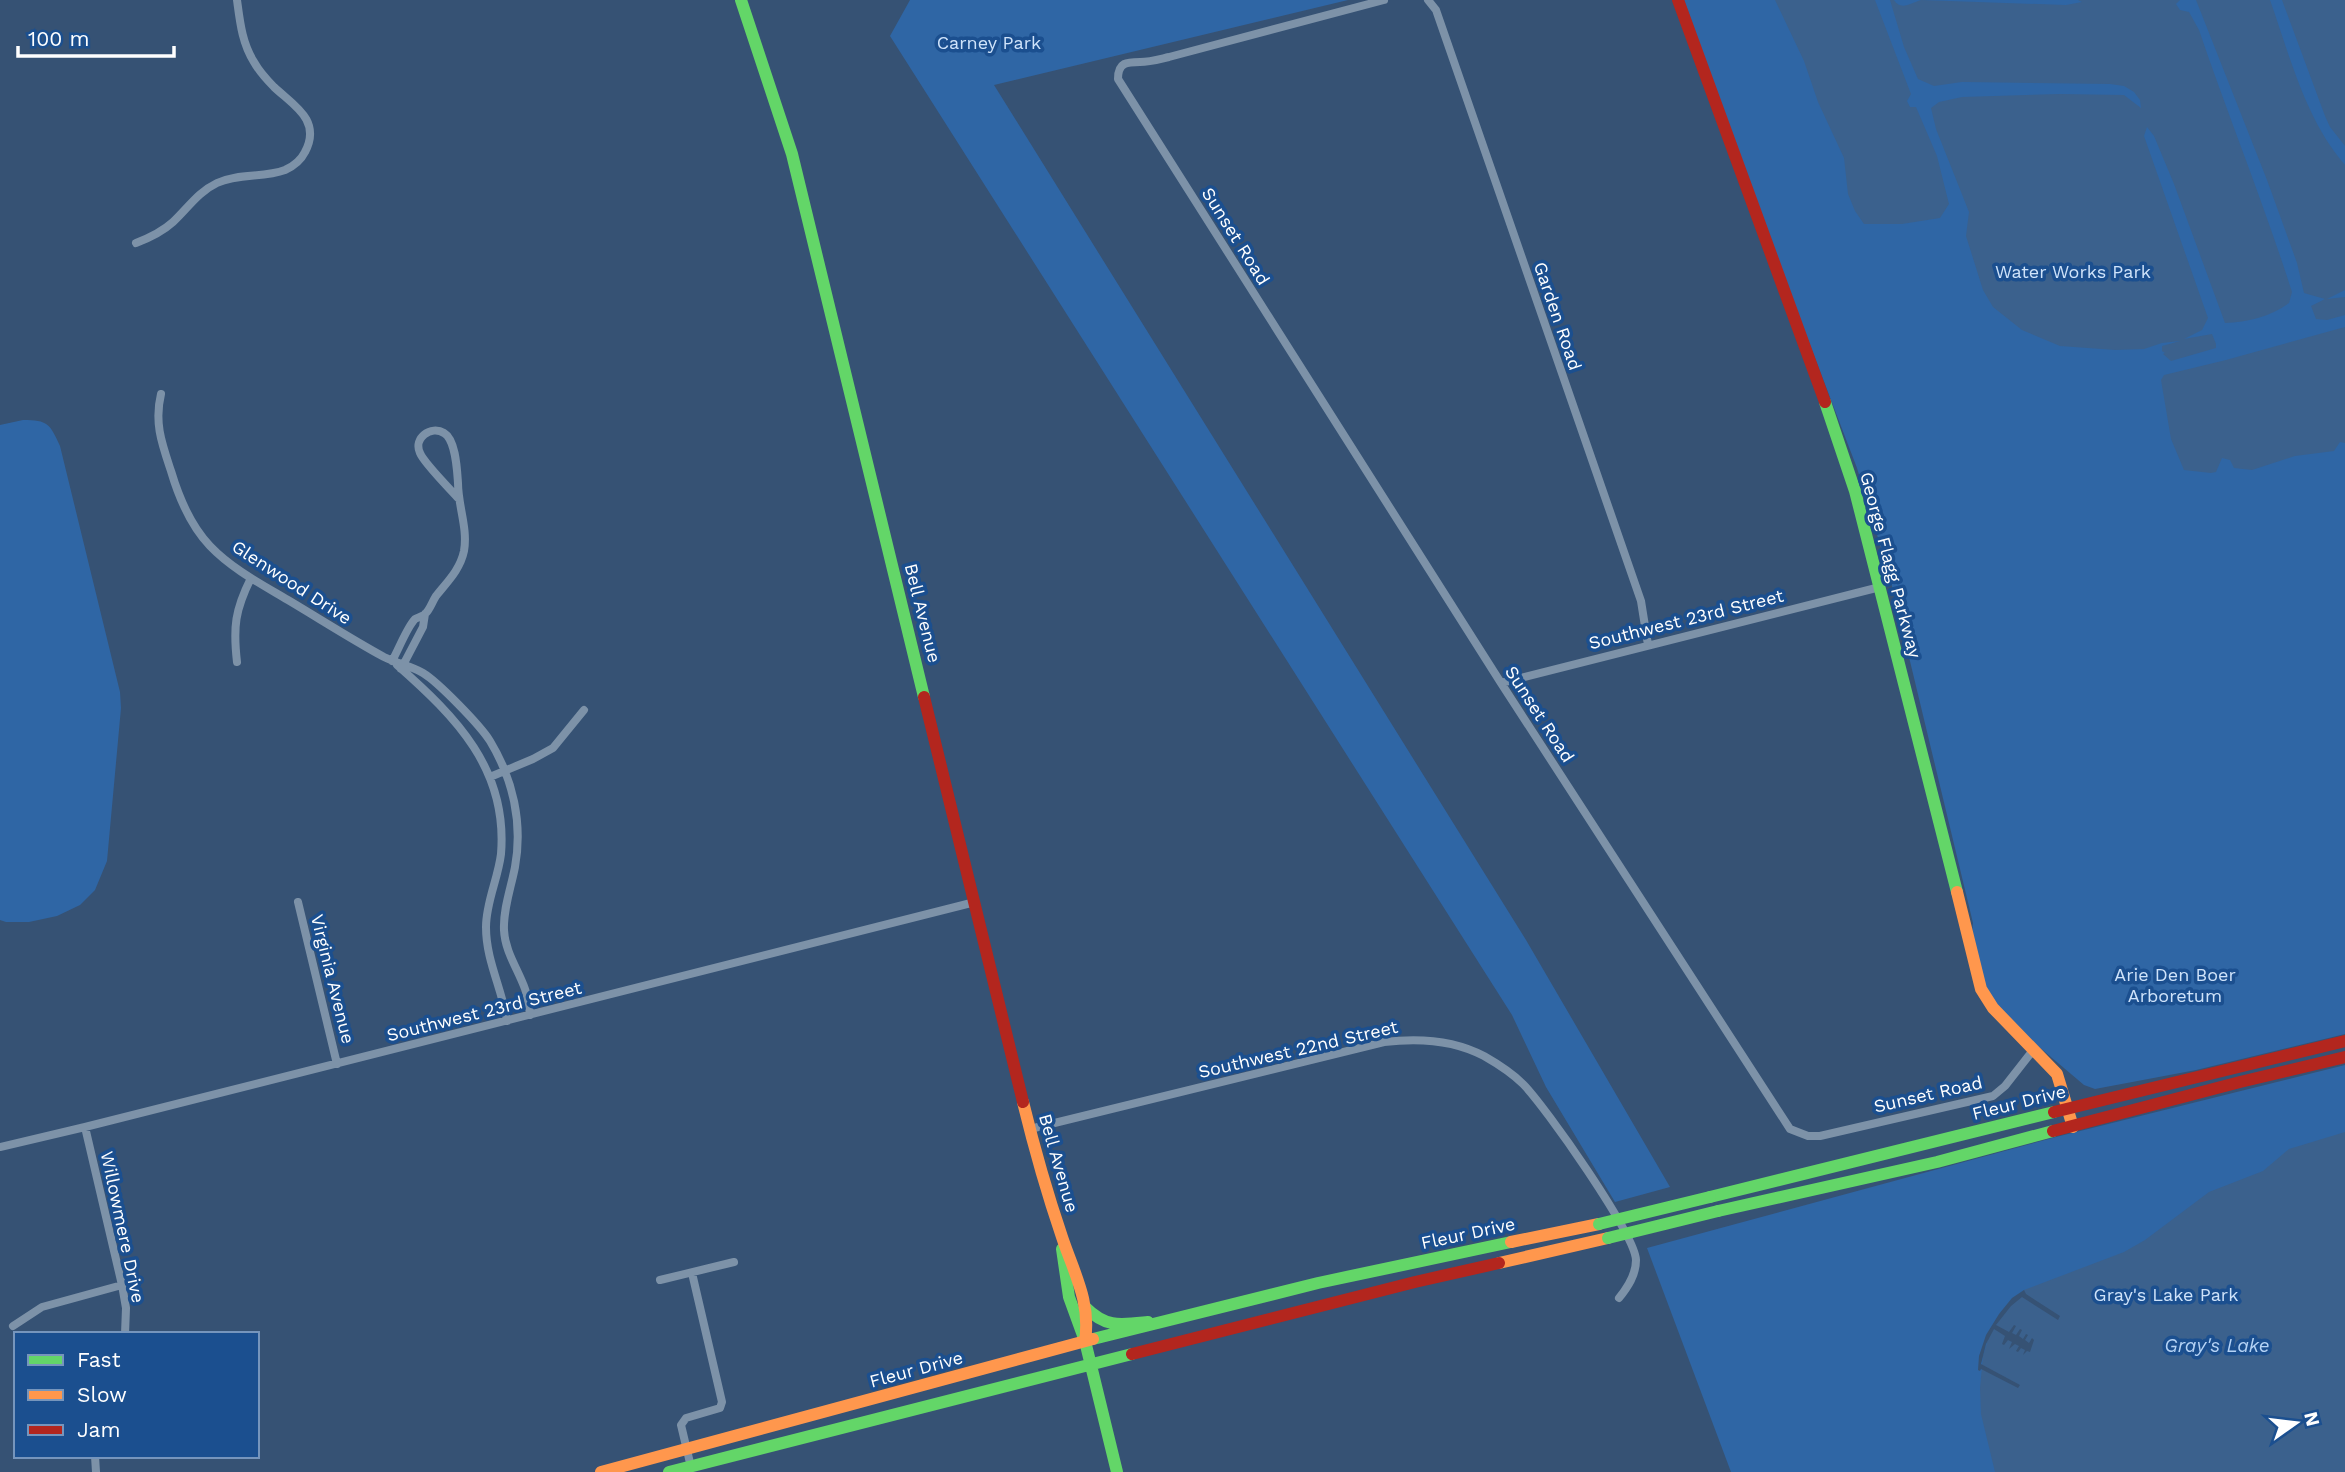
<svg xmlns="http://www.w3.org/2000/svg" width="2345" height="1472" viewBox="0 0 2345 1472" font-family="'Work Sans',sans-serif">
	<style>
		.green { fill: #2f66a5 }
		.water { fill: #3b618d }
		.pier { fill: #365274 }
		.lines { fill: none; stroke-linecap: round; stroke-linejoin: round }
		.street { stroke: #7d92a8; stroke-width: 8 }
		.fast { stroke: #63d668; stroke-width: 12 }
		.slow { stroke: #ff974d; stroke-width: 12 }
		.jam { stroke: #b3261e; stroke-width: 12 }
		.fast-bridge { stroke: #63d668; stroke-width: 12 }
		.labels { text-anchor: middle; dominant-baseline: central; stroke-width: 7; stroke-linejoin: round; paint-order: stroke }
		.park-label { font-size: 18px; fill: #cfe3fa; stroke: #1b4f8f }
		.street-label { font-size: 18px; fill: #fff; stroke: #1b4f8f }
		.water-label { font-size: 19px; font-style: italic; fill: #b5d3f5; stroke: #1b4f8f }
	</style>
	<rect width="100%" height="100%" fill="#365274"/>
	<!-- green -->
	<path class="green" d="M910 0H1348L994 85 1526 940 1670 1187 1615 1202 1546 1087 1512 1015 890 36Z
		M1684 0H2345V1034L2196 1070 2095 1089 2084 1085 2013 1025 1996 1007 1983 981 1972 934 1973 923 1890 578 1857 468 1768 235Z
		M23 420C48 420 50 424 60 446L120 692 121 708 107 861 95 890 80 905 57 916 29 922H6L0 920V425Z
		M2345 1065V1472H1731L1647 1248 2056 1137Z"/>
	<!-- water -->
	<path class="water" d="M1775 0H1875L1911 94 1907 101 1910 107H1916L1937 156 1949 204 1940 218 1902 224H1864L1855 211 1848 194 1844 158 1818 102 1804 61Z
		M1890 0H1894C1901 11 1911 3 1921 0L2066 5 2082 2 2078 0H2180L2176 4 2180 10 2189 12 2199 30C2229 118 2264 204 2292 292L2289 303C2270 317 2248 322 2225 323L2174 184 2154 136 2147 127 2144 136 2208 318 2202 330 2184 339 2212 334 2216 344V348L2171 361 2163 354 2165 353 2162 351V346L2180 341 2162 343 2144 349 2115 350 2060 346 2022 330 1993 307 1983 290 1966 236 1969 212 1936 129 1931 108 1939 102 1962 97 2060 94 2124 95 2141 108 2140 100 2134 92 2124 86 2110 84 1962 82 1934 86 1918 79 1904 47Z
		M2196 0H2270C2290 56 2305 119 2345 165V290L2327 299 2345 297V315L2327 320 2316 319 2311 306 2325 299 2304 293 2297 263 2267 180Z
		M2282 0H2345V146L2330 127 2325 116Z
		M2345 327V443L2340 442 2334 451 2295 456 2252 470 2234 468 2230 460 2222 458 2216 472 2211 473 2184 470 2171 439 2161 380 2164 375 2226 360Z
		M2345 1132V1472H1995L1981 1414 1980 1388 1983 1356 1989 1336 2002 1316 2024 1290 2124 1252 2145 1240 2209 1192 2263 1171 2289 1149Z"/>
	<!-- pier -->
	<path class="pier" d="M2024 1290 2026 1294 2060 1316 2058 1320 2022 1297 2011 1306 1996 1325 2009 1332 2014 1325 2016 1326 2012 1333 2016 1335 2020 1329 2022 1330 2019 1336 2023 1339 2026 1334 2028 1335 2025 1340 2029 1343 2032 1338 2034 1340 2030 1352 2027 1351 2023 1355 2025 1350 2021 1348 2018 1352 2016 1351 2019 1346 2015 1344 2009 1349 2012 1342 2008 1340 2004 1345 2002 1344 2005 1336 1994 1329 1986 1344 1981 1364 2020 1385 2018 1388 1981 1369 1980 1371 1978 1370 1979 1356 1986 1335 1999 1314 2012 1298Z"/>
	<g class="lines">
		<!-- street -->
		<path class="street" d="M1384 0 1169 57C1160 59 1150 62 1140 62 1127 62 1118 62 1118 79L1501 683 1790 1129 1808 1136H1820L1993 1096 2005 1086 2034 1049
			M1428 0 1436 10 1641 601 1648 645
			M136 243C149 238 162 232 173 222 188 208 198 192 217 183 239 173 264 178 285 170 294 166 301 160 305 152 322 120 293 105 274 87 266 79 259 71 254 62 242 43 240 22 237 0
			M161 394C154 423 162 444 171 471 179 498 190 525 210 546 232 569 261 584 288 600 320 619 351 639 384 657 396 663 411 666 423 673 438 682 480 725 490 741 513 779 523 823 515 867 511 888 503 909 504 930 505 952 518 969 525 989 528 997 529 1006 530 1015
			M392 661C398 651 407 627 415 619 418 617 422 617 425 614 430 610 432 602 436 596 447 582 460 570 464 551 468 528 458 506 458 483 457 470 456 440 444 433 431 425 413 438 420 453 424 463 450 489 458 498
			M237 662C233 627 235 610 251 578
			M397 665C456 717 508 769 501 854 498 879 486 902 486 927 486 961 502 988 507 1021
			M401 669 423 627 425 614
			M1501 683 1880 587
			M490 777 533 759 553 748 584 710
			M298 902 337 1064
			M85 1127 122 1285 126 1308 125 1334
			M1030 1129 1384 1042C1417 1038 1454 1040 1484 1056 1498 1064 1512 1073 1523 1084 1545 1106 1635 1234 1636 1260 1636 1275 1628 1287 1619 1298
			M0 1147 85 1127 975 902
			M660 1280 734 1262
			M13 1326 42 1307 122 1285
			M95 1456 96 1472
			M691 1467 681 1425 686 1418 720 1408 722 1402 692 1273"/>
		<!-- fast -->
		<path class="fast" d="M741 0 792 154 924 697
			M1825 402 1855 491 1957 892
			M1710 1197 2054 1112
			M1718 1211 1937 1162 2053 1131
			M1062 1249 1069 1297 1085 1341 1117 1472
			M1085 1307C1106 1328 1120 1325 1148 1322
			M1093 1339 1318 1283 1511 1242
			M669 1472 1132 1354"/>
		<!-- slow -->
		<path class="slow" d="M1957 892 1981 989 1993 1008 2057 1074 2073 1127
			M1023 1102C1034 1147 1047 1193 1062 1237 1074 1273 1091 1302 1085 1341
			M1511 1242 1599 1224
			M1499 1263 1608 1238
			M601 1472 1093 1339"/>
		<!-- jam -->
		<path class="jam" d="M1678 0 1825 402
			M924 697 1023 1102
			M2054 1112 2345 1041
			M2053 1131 2240 1082 2345 1057
			M1132 1354 1415 1282 1499 1263"/>
		<!-- fast-bridge -->
		<path class="fast-bridge" d="M1599 1224 1710 1197
			M1608 1238 1718 1211"/>
	</g>
	<g class="labels">
		<!-- park labels -->
		<g class="park-label">
			<text x="989" y="42">Carney Park</text>
			<text x="2073" y="271">Water Works Park</text>
			<text x="2175" y="974">Arie Den Boer<tspan x="2175" dy="21">Arboretum</tspan></text>
			<text x="2166" y="1294">Gray's Lake Park</text>
		</g>
		<!-- street labels -->
		<g class="street-label">
			<text transform="translate(1236 236) rotate(58)">Sunset Road</text>
			<text transform="translate(1558 316) rotate(71)">Garden Road</text>
			<text transform="translate(1891 565) rotate(75)">George Flagg Parkway</text>
			<text transform="translate(292 582) rotate(33)">Glenwood Drive</text>
			<text transform="translate(923 613) rotate(76)">Bell Avenue</text>
			<text transform="translate(1686 619) rotate(-14)">Southwest 23rd Street</text>
			<text transform="translate(1540 714) rotate(57)">Sunset Road</text>
			<text transform="translate(333 979) rotate(76)">Virginia Avenue</text>
			<text transform="translate(484 1011) rotate(-14)">Southwest 23rd Street</text>
			<text transform="translate(1298 1049) rotate(-13)">Southwest 22nd Street</text>
			<text transform="translate(1928 1094) rotate(-13)">Sunset Road</text>
			<text transform="translate(2019 1102) rotate(-14)">Fleur Drive</text>
			<text transform="translate(1059 1163) rotate(74)">Bell Avenue</text>
			<text transform="translate(123 1227) rotate(78)">Willowmere Drive</text>
			<text transform="translate(1468 1233) rotate(-12)">Fleur Drive</text>
			<text transform="translate(916 1369) rotate(-15)">Fleur Drive</text>
		</g>
		<!-- water labels -->
		<g class="water-label">
			<text x="2217" y="1345">Gray's Lake</text>
		</g>
	</g>
	<!-- legend -->
	<rect x="14" y="1332" width="245" height="126" fill="#1b4f8f" stroke="#7695bc" stroke-width="2"/>
	<rect x="28" y="1355" width="35" height="10" fill="#63d668" stroke="#7695bc" stroke-width="2"/>
	<text x="77" y="1367" font-size="21" fill="#ffffff">Fast</text>
	<rect x="28" y="1390" width="35" height="10" fill="#ff974d" stroke="#7695bc" stroke-width="2"/>
	<text x="77" y="1402" font-size="21" fill="#ffffff">Slow</text>
	<rect x="28" y="1425" width="35" height="10" fill="#b3261e" stroke="#7695bc" stroke-width="2"/>
	<text x="77" y="1437" font-size="21" fill="#ffffff">Jam</text>
	<!-- north arrow -->
	<g transform="translate(2296 1423) rotate(76)" stroke="#1b4f8f" stroke-width="5" paint-order="stroke">
	<path d="M0-5L12 26L0 18L-12 26Z" fill="#ffffff"/>
	<text y="-10" font-size="19" font-weight="bold" text-anchor="middle" fill="#ffffff">N</text>
	</g>
	<!-- scale -->
	<path d="M18 46v10h156v-10" fill="none" stroke="#ffffff" stroke-width="3.5"/>
	<text x="28" y="46" font-size="21" fill="#ffffff" stroke="#1b4f8f" stroke-width="5" paint-order="stroke">100 m</text>
</svg>
